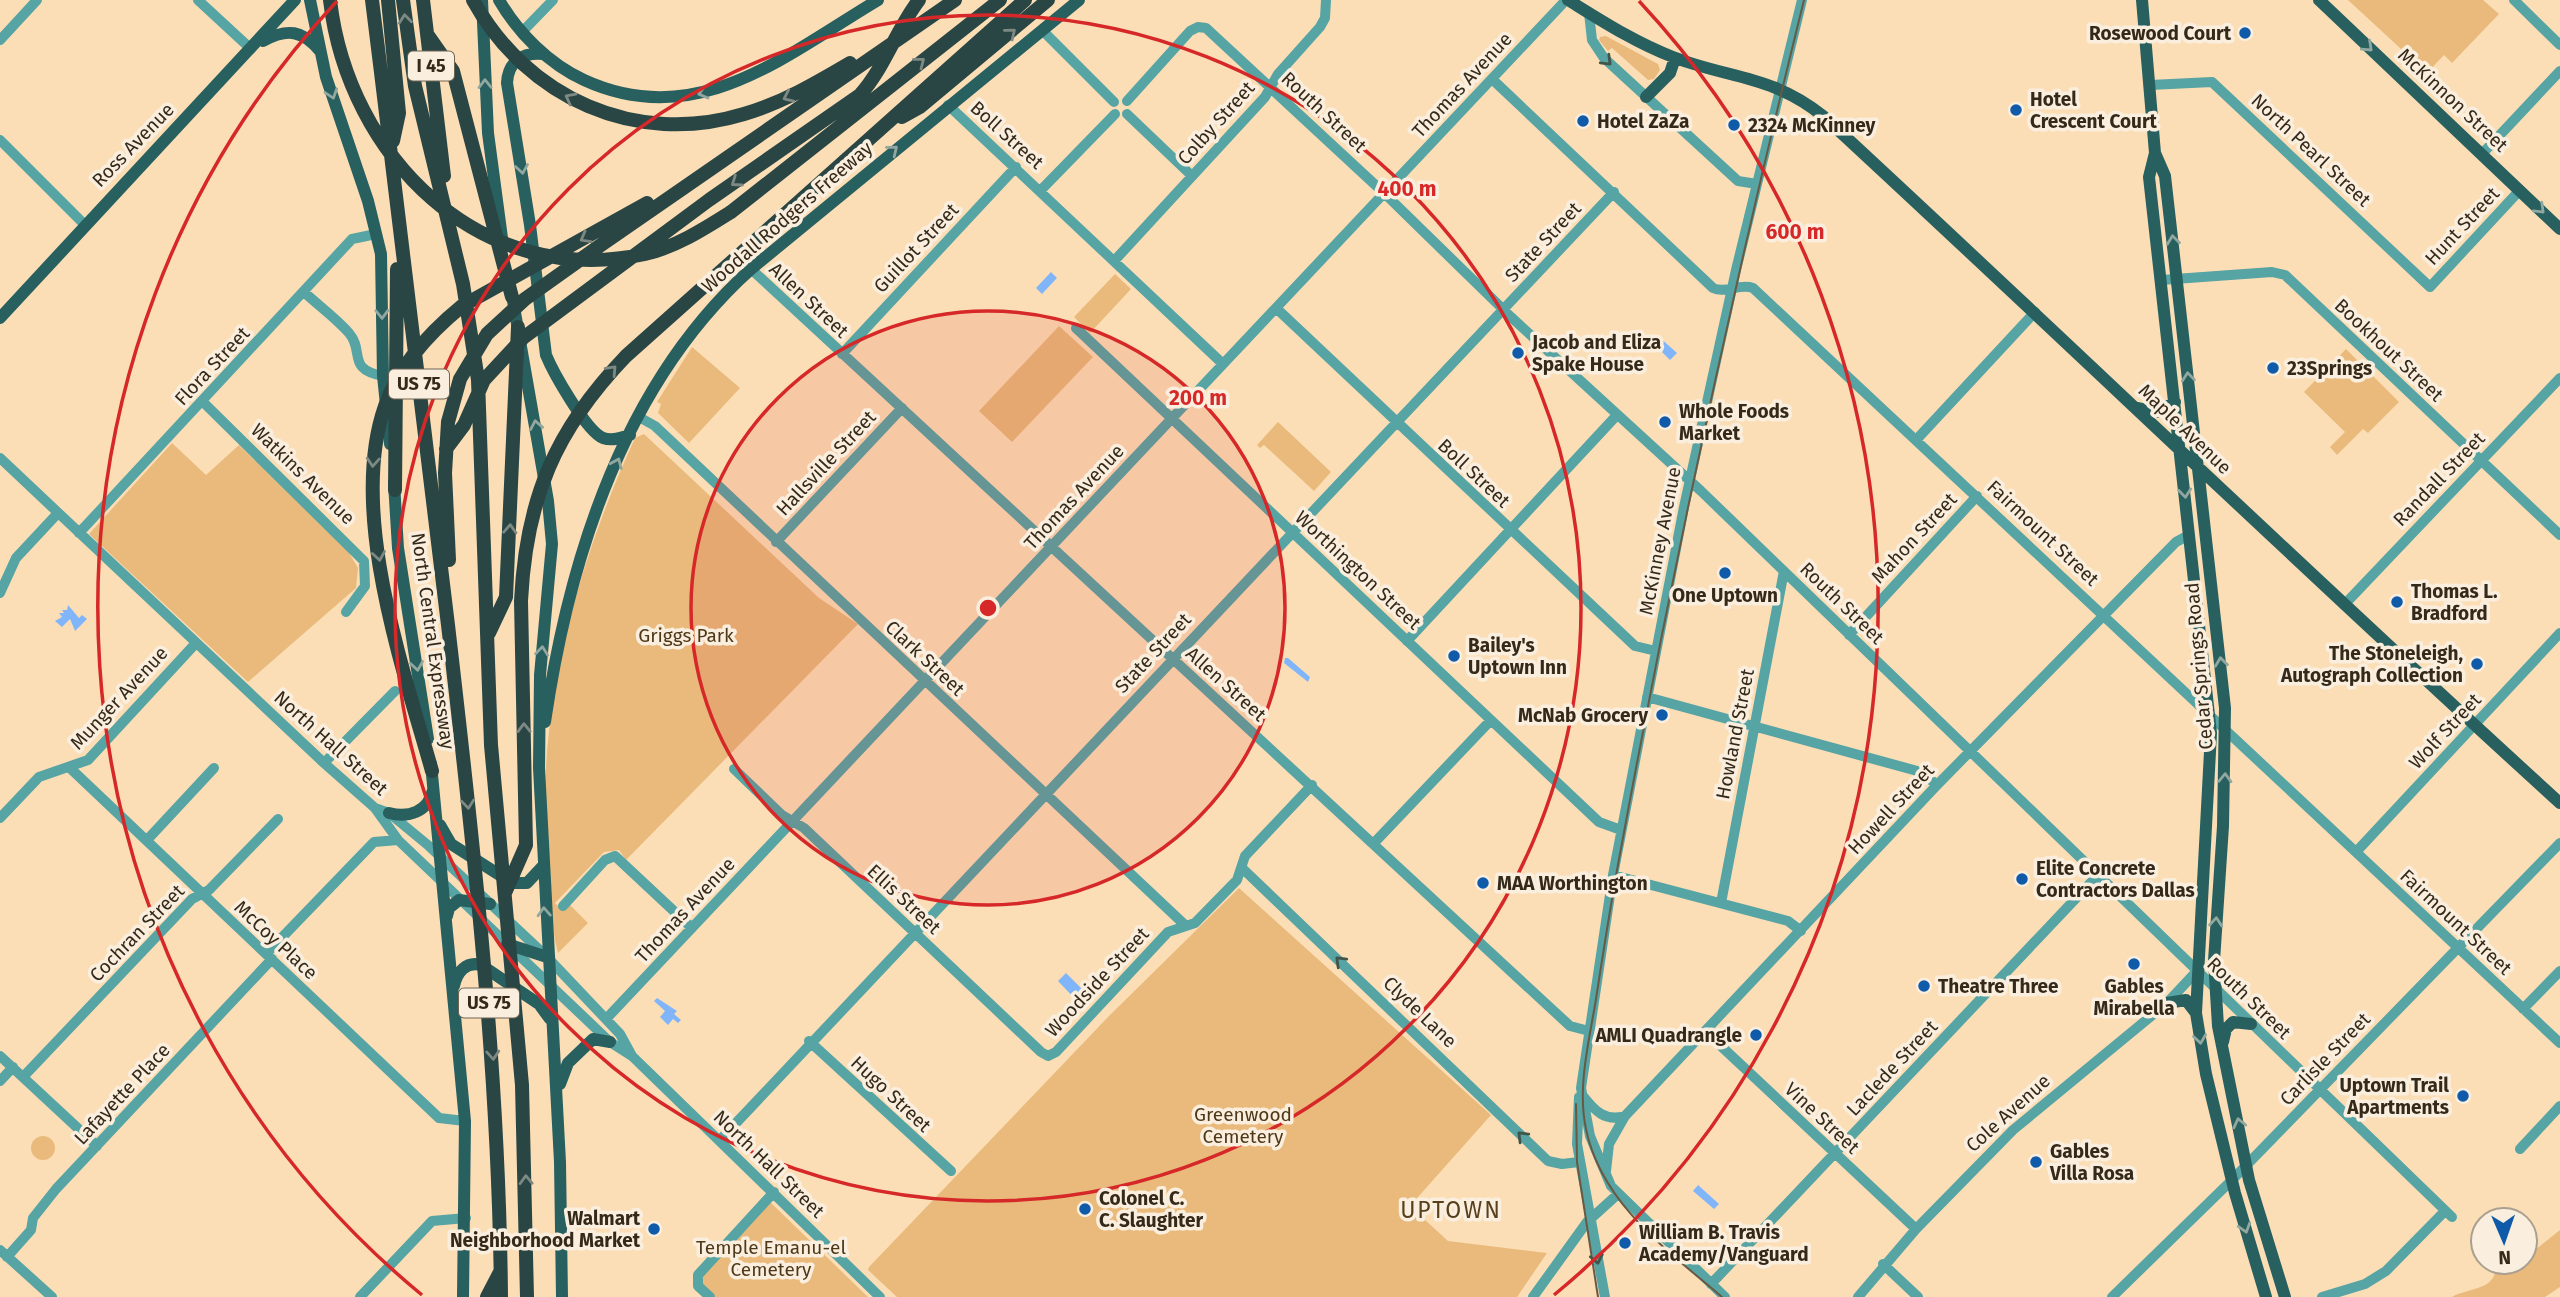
<svg xmlns="http://www.w3.org/2000/svg" width="2560" height="1297" viewBox="0 0 2560 1297" font-family="'Fira Sans',sans-serif">
	<style>
		.green { fill: #e9ba7b }
		.water { fill: #80b6f9 }
		.lines { fill: none; stroke-linecap: round; stroke-linejoin: round }
		.minor { stroke: #56a4a4; stroke-width: 10 }
		.major { stroke: #286060; stroke-width: 12 }
		.highway { stroke: #294645; stroke-width: 14 }
		.tram { stroke: #695943; stroke-width: 2 }
		.oneway { stroke: #7d8982 }
		.oneway2 { stroke: #91a79f }
		.oneway3 { stroke: #41554a }
		.ring { fill: none; stroke: #d62828; stroke-width: 3.5 }
		.poi-dot { fill: #0f5baa; stroke: #faeede; stroke-width: 2.5 }
		.labels { text-anchor: middle; dominant-baseline: central; stroke-width: 7; stroke-linejoin: round; paint-order: stroke }
		.shield { fill: #faeede; stroke: #706555; stroke-width: 2 }
		.shield-label { font-size: 18px; font-weight: bold; fill: #352a1a }
		.poi-label { font-size: 19px; font-weight: bold; fill: #352a1a; stroke: #faeede; text-anchor: start }
		.street-label { font-size: 19px; fill: #352a1a; stroke: #faeede }
		.park-label { font-size: 19px; fill: #4e3817; stroke: #faeede }
		.quarter-label { font-size: 23px; letter-spacing: 2px; fill: #59401c; stroke: #faeede }
		.centre { fill: #d62828; stroke: #faeede; stroke-width: 3.5 }
		.ring-label { font-size: 21px; text-anchor: middle; font-weight: bold; fill: #d62828; stroke: #faeede; stroke-width: 7; stroke-linejoin: round; paint-order: stroke }
	</style>
	<rect width="100%" height="100%" fill="#fcdeb6"/>
	<!-- green -->
	<path class="green" d="M2348 0H2483L2499 14 2452 63 2444 55 2427 73Z
		M1606 36 1658 64 1660 70 1654 79 1648 80 1612 48 1608 51 1599 40 1600 37Z
		M1115 274 1131 289 1090 333 1074 317Z
		M1059 326 1093 357 1012 442 979 411Z
		M692 347 740 388 689 443 658 413 661 404 657 402Z
		M2346 349 2399 402 2368 433 2363 429 2337 455 2330 447 2345 432 2304 392Z
		M1278 422 1331 472 1314 491 1264 445 1260 448 1257 445Z
		M644 434 819 598 858 624 626 860 619 850 604 852 555 903 563 911 570 905 588 923 558 953C550 924 551 889 549 859 548 834 544 809 545 785 550 664 585 547 635 438Z
		M172 443 206 475 239 445 348 551 358 568 356 588 248 682 89 534Z
		M1239 888 1491 1115 1410 1206 1448 1241 1547 1253 1517 1297H897L868 1270 869 1267 1109 1016Z
		M31 1148a12 12 0 1 1 24 0a12 12 0 1 1-24 0Z
		M769 1201 868 1297H715L702 1286 701 1277Z
		M2560 1230V1287L2545 1297H2452C2465 1289 2492 1290 2495 1272L2508 1263 2525 1262V1258Z"/>
	<!-- water -->
	<path class="water" d="M1051 272 1057 278 1042 294 1036 288Z
		M1657 335 1677 353 1670 360 1651 341Z
		M68 605 79 618 82 615 87 619 75 631 70 619 62 627 55 621 62 617 59 613H64L62 610H67Z
		M1288 658 1310 677 1308 682 1284 663 1285 658Z
		M1066 973 1086 993 1077 1001 1058 981Z
		M657 998 677 1011 674 1014 681 1020 678 1023 673 1019 668 1025 660 1017 665 1011 654 1001Z
		M1698 1185 1719 1204 1714 1209 1693 1191Z"/>
	<g class="lines">
		<!-- minor -->
		<path class="minor" d="M198 0 251 49
			M2514 0 2560 45
			M1589 13 1592 40 1604 58 1738 181 1757 184
			M1042 30 1114 102
			M522 32 553 0
			M0 40 37 0
			M1492 79 1713 288C1726 294 1739 283 1753 288L2560 1043
			M2150 85 2212 82 2430 287 2520 190
			M1127 101 1190 31 1198 27 1206 28 1384 193 1511 317 1701 491 2452 1217
			M948 105 1223 364
			M1127 114 1192 176
			M0 140 84 224
			M2482 154 2560 71
			M1041 190 1115 114
			M1115 260 1265 97 1278 74 1320 27 1325 18 1326 0
			M751 269 1570 1026 1589 1031
			M2161 280 2272 272 2285 275 2560 535
			M304 292C319 306 336 318 349 333 365 352 346 369 383 376
			M1276 308 1635 646 1656 651
			M1076 328 1599 822 1621 830
			M842 354 1016 167
			M203 402 364 561 365 586 346 612
			M639 417 655 426 1186 926
			M1917 439 2035 312
			M0 458 324 763 375 808 389 813 429 846 547 957 620 1034 632 1056
			M79 533 352 239 376 234
			M776 542 902 408
			M0 593 16 558 58 513
			M2344 605 2560 378
			M1849 635 1977 496
			M1407 641 1617 415
			M1647 697 1921 772 1937 785
			M324 763 395 691
			M70 768 439 1118 465 1121
			M734 769 782 815 804 828 1041 1052 1048 1056 1056 1052 1168 932 1195 923 1237 880 1245 856 1312 785
			M375 808 398 840 610 1042 632 1056 880 1297
			M0 818 39 777 88 760 196 643
			M147 840 214 768
			M1374 843 1491 720
			M2356 852 2560 633
			M1242 868 1548 1161 1562 1164 1579 1162
			M1613 875 1788 921 1801 931
			M1721 903 1784 571
			M563 906 605 860 615 856 692 928
			M266 954 374 842 398 840
			M2523 1009 2560 971
			M607 1018 1566 0
			M1706 1032 1916 1229
			M809 1041 951 1171
			M0 1056 97 1146
			M24 1076 192 899 209 890 278 819
			M0 1081 13 1067
			M1583 1096C1595 1111 1605 1122 1625 1116
			M1579 1097 1577 1144 1605 1297
			M720 1140 1614 192
			M2520 1149 2560 1106
			M1606 1171 1609 1144 1625 1116 1937 785 2176 542 2189 535
			M0 1250 52 1297
			M7 1257 31 1230 33 1218 56 1189 272 959
			M1883 1264 1918 1297
			M1711 1284 2098 875
			M360 1297 432 1221 466 1218
			M710 1297 698 1286V1275L774 1192
			M1533 1297 1587 1222 1618 1194
			M1725 1297 1611 1186 1590 1136 1581 1088 1613 875 1684 507 1736 270 1802 0
			M1858 1297 1916 1229 2013 1130 2167 1003 2197 971
			M2112 1297 2232 1180 2560 843
			M2322 1297 2365 1284 2386 1271 2445 1211"/>
		<!-- major -->
		<path class="major" d="M310 0 326 77 368 201 381 254 383 376 390 444
			M482 0 488 133 502 238
			M499 0C518 33 549 64 584 80 697 132 784 56 878 0
			M1568 0C1602 21 1636 43 1673 57 1730 79 1772 75 1823 116 2070 344 2311 577 2560 803
			M2142 0 2155 153 2149 177 2211 733 2196 1013 2206 1074 2235 1193 2266 1297
			M2319 0 2560 229
			M263 41C287 28 303 30 320 51
			M543 54C522 52 508 62 507 83L530 225 546 355C553 372 586 431 603 438 612 441 621 438 630 435
			M1646 97 1670 73 1675 58
			M2155 153 2165 176 2225 708 2223 826 2214 961 2218 1026 2249 1180 2285 1297
			M513 301 548 501 552 544 540 675 539 768 560 1162 562 1297
			M0 318 295 0
			M2137 408 2157 412 2175 402
			M394 483 398 548 428 739
			M545 722C569 558 624 383 751 269L1079 0
			M431 764 465 1121 463 1297
			M389 813C409 818 428 812 433 790
			M440 825 451 844 512 883H527L542 867
			M447 916 449 908 459 900 490 904
			M507 944 547 957
			M454 986C457 972 466 961 481 965L539 1004 550 1019
			M2167 1003 2186 1000 2196 1013
			M2223 1042 2226 1029 2233 1022 2251 1024
			M560 1084 568 1063 593 1039 610 1042"/>
		<!-- highway -->
		<path class="highway" d="M330 0C348 156 480 290 645 254 676 247 704 229 731 212L1000 0
			M372 0C398 208 423 416 448 625 474 848 499 1071 501 1297
			M388 0 399 113 393 141
			M403 0 415 86 463 284 478 380 491 745 522 1085 527 1297
			M423 0 444 176
			M473 0C527 98 636 147 744 114 782 103 816 83 850 63
			M427 34 453 71 512 297
			M902 117 920 107 1048 0
			M446 449 464 425 484 380 523 338 709 200 860 95C885 67 896 30 919 0
			M395 490 397 269
			M449 560 445 473 448 422 460 379 487 334 525 299 598 247 955 0
			M489 633 506 597 518 327
			M432 771C403 668 348 511 385 406 399 365 429 333 462 306L647 203
			M505 893 526 845 521 601C526 499 555 430 626 356L1025 0
			M487 1297 500 1272"/>
		<!-- tram -->
		<path class="tram" d="M1576 1104 1577 1162 1598 1297
			M1722 1297C1668 1251 1601 1203 1586 1129 1577 1087 1589 1042 1596 999 1604 947 1612 895 1622 843 1674 560 1735 279 1804 0"/>
	</g>
	<!-- one-way arrows -->
	<defs><path id="oneway-chevron" d="M-2-3.5L2.5 0L-2 3.5" fill="none" stroke-width="1.6" stroke-linecap="round" stroke-linejoin="round" transform="scale(1.75)"/></defs>
	<g class="oneway">
		<use href="#oneway-chevron" transform="translate(405 19) rotate(-96)"/>
		<use href="#oneway-chevron" transform="translate(1011 33) rotate(-39)"/>
		<use href="#oneway-chevron" transform="translate(920 62) rotate(-38)"/>
		<use href="#oneway-chevron" transform="translate(788 97) rotate(155)"/>
		<use href="#oneway-chevron" transform="translate(570 98) rotate(-152)"/>
		<use href="#oneway-chevron" transform="translate(736 182) rotate(145)"/>
		<use href="#oneway-chevron" transform="translate(585 238) rotate(151)"/>
		<use href="#oneway-chevron" transform="translate(612 370) rotate(-47)"/>
		<use href="#oneway-chevron" transform="translate(373 462) rotate(94)"/>
		<use href="#oneway-chevron" transform="translate(510 529) rotate(-87)"/>
		<use href="#oneway-chevron" transform="translate(379 556) rotate(81)"/>
		<use href="#oneway-chevron" transform="translate(524 728) rotate(-91)"/>
		<use href="#oneway-chevron" transform="translate(468 804) rotate(84)"/>
		<use href="#oneway-chevron" transform="translate(493 1055) rotate(86)"/>
		<use href="#oneway-chevron" transform="translate(526 1180) rotate(-92)"/>
	</g>
	<g class="oneway2">
		<use href="#oneway-chevron" transform="translate(2368 47) rotate(43)"/>
		<use href="#oneway-chevron" transform="translate(485 84) rotate(-91)"/>
		<use href="#oneway-chevron" transform="translate(703 93) rotate(165)"/>
		<use href="#oneway-chevron" transform="translate(332 94) rotate(72)"/>
		<use href="#oneway-chevron" transform="translate(893 150) rotate(-39)"/>
		<use href="#oneway-chevron" transform="translate(522 169) rotate(81)"/>
		<use href="#oneway-chevron" transform="translate(2540 209) rotate(44)"/>
		<use href="#oneway-chevron" transform="translate(2173 240) rotate(-97)"/>
		<use href="#oneway-chevron" transform="translate(382 314) rotate(89)"/>
		<use href="#oneway-chevron" transform="translate(2188 377) rotate(-96)"/>
		<use href="#oneway-chevron" transform="translate(536 425) rotate(-100)"/>
		<use href="#oneway-chevron" transform="translate(617 463) rotate(-66)"/>
		<use href="#oneway-chevron" transform="translate(2185 493) rotate(84)"/>
		<use href="#oneway-chevron" transform="translate(542 651) rotate(-84)"/>
		<use href="#oneway-chevron" transform="translate(2221 662) rotate(-97)"/>
		<use href="#oneway-chevron" transform="translate(417 666) rotate(81)"/>
		<use href="#oneway-chevron" transform="translate(2225 778) rotate(-88)"/>
		<use href="#oneway-chevron" transform="translate(544 912) rotate(-93)"/>
		<use href="#oneway-chevron" transform="translate(2216 922) rotate(-85)"/>
		<use href="#oneway-chevron" transform="translate(2200 1039) rotate(82)"/>
		<use href="#oneway-chevron" transform="translate(2239 1123) rotate(-103)"/>
		<use href="#oneway-chevron" transform="translate(2245 1228) rotate(73)"/>
	</g>
	<g class="oneway3">
		<use href="#oneway-chevron" transform="translate(1607 61) rotate(44)"/>
		<use href="#oneway-chevron" transform="translate(1340 961) rotate(-136)"/>
		<use href="#oneway-chevron" transform="translate(1522 1136) rotate(-135)"/>
		<use href="#oneway-chevron" transform="translate(1597 1259) rotate(79)"/>
	</g>
	<!-- distance rings -->
	<circle cx="988" cy="608" r="297" fill="#d62828" fill-opacity=".12"/>
	<g class="ring">
		<circle cx="988" cy="608" r="297"/>
		<circle cx="988" cy="608" r="593"/>
		<path d="M422 1295A890 890 0 0 1 337 1M1639 1A890 890 0 0 1 1554 1295"/>
	</g>
	<!-- markers -->
	<g class="poi-dot">
		<circle cx="2245" cy="33" r="7"/>
		<circle cx="2016" cy="110" r="7"/>
		<circle cx="1583" cy="121" r="7"/>
		<circle cx="1734" cy="125" r="7"/>
		<circle cx="1518" cy="353" r="7"/>
		<circle cx="2273" cy="368" r="7"/>
		<circle cx="1665" cy="422" r="7"/>
		<circle cx="1725" cy="573" r="7"/>
		<circle cx="2397" cy="602" r="7"/>
		<circle cx="1454" cy="656" r="7"/>
		<circle cx="2477" cy="664" r="7"/>
		<circle cx="1662" cy="715" r="7"/>
		<circle cx="2022" cy="879" r="7"/>
		<circle cx="1483" cy="883" r="7"/>
		<circle cx="2134" cy="964" r="7"/>
		<circle cx="1924" cy="986" r="7"/>
		<circle cx="1756" cy="1035" r="7"/>
		<circle cx="2463" cy="1096" r="7"/>
		<circle cx="2036" cy="1162" r="7"/>
		<circle cx="1085" cy="1209" r="7"/>
		<circle cx="654" cy="1229" r="7"/>
		<circle cx="1625" cy="1243" r="7"/>
	</g>
	<g class="labels">
		<!-- shield labels -->
		<g class="shield">
			<rect x="408" y="51.5" width="46" height="29" rx="5"/>
			<rect x="389" y="369.5" width="60" height="29" rx="5"/>
			<rect x="459" y="988.5" width="60" height="29" rx="5"/>
		</g>
		<g class="shield-label">
			<text x="431" y="66">I 45</text>
			<text x="419" y="384">US 75</text>
			<text x="489" y="1003">US 75</text>
		</g>
		<!-- poi labels -->
		<g class="poi-label">
			<text x="2231" y="33" text-anchor="end">Rosewood Court</text>
			<text x="2030" y="99">Hotel<tspan x="2030" dy="22">Crescent Court</tspan></text>
			<text x="1597" y="121">Hotel ZaZa</text>
			<text x="1748" y="125">2324 McKinney</text>
			<text x="1532" y="342">Jacob and Eliza<tspan x="1532" dy="22">Spake House</tspan></text>
			<text x="2287" y="368">23Springs</text>
			<text x="1679" y="411">Whole Foods<tspan x="1679" dy="22">Market</tspan></text>
			<text x="2411" y="591">Thomas L.<tspan x="2411" dy="22">Bradford</tspan></text>
			<text x="1725" y="595" text-anchor="middle">One Uptown</text>
			<text x="1468" y="645">Bailey's<tspan x="1468" dy="22">Uptown Inn</tspan></text>
			<text x="2463" y="653" text-anchor="end">The Stoneleigh,<tspan x="2463" dy="22">Autograph Collection</tspan></text>
			<text x="1648" y="715" text-anchor="end">McNab Grocery</text>
			<text x="2036" y="868">Elite Concrete<tspan x="2036" dy="22">Contractors Dallas</tspan></text>
			<text x="1497" y="883">MAA Worthington</text>
			<text x="1938" y="986">Theatre Three</text>
			<text x="2134" y="986" text-anchor="middle">Gables<tspan x="2134" dy="22">Mirabella</tspan></text>
			<text x="1742" y="1035" text-anchor="end">AMLI Quadrangle</text>
			<text x="2449" y="1085" text-anchor="end">Uptown Trail<tspan x="2449" dy="22">Apartments</tspan></text>
			<text x="2050" y="1151">Gables<tspan x="2050" dy="22">Villa Rosa</tspan></text>
			<text x="1099" y="1198">Colonel C.<tspan x="1099" dy="22">C. Slaughter</tspan></text>
			<text x="640" y="1218" text-anchor="end">Walmart<tspan x="640" dy="22">Neighborhood Market</tspan></text>
			<text x="1639" y="1232">William B. Travis<tspan x="1639" dy="22">Academy/Vanguard</tspan></text>
		</g>
		<!-- street labels -->
		<g class="street-label">
			<text transform="translate(1462 85) rotate(-47)">Thomas Avenue</text>
			<text transform="translate(2453 100) rotate(43)">McKinnon Street</text>
			<text transform="translate(1324 112) rotate(43)">Routh Street</text>
			<text transform="translate(1216 123) rotate(-48)">Colby Street</text>
			<text transform="translate(1007 135) rotate(42)">Boll Street</text>
			<text transform="translate(133 145) rotate(-46)">Ross Avenue</text>
			<text transform="translate(2311 150) rotate(43)">North Pearl Street</text>
			<text transform="translate(787 217) rotate(-41)">Woodall Rodgers Freeway</text>
			<text transform="translate(2462 226) rotate(-47)">Hunt Street</text>
			<text transform="translate(1543 242) rotate(-47)">State Street</text>
			<text transform="translate(916 248) rotate(-47)">Guillot Street</text>
			<text transform="translate(809 300) rotate(43)">Allen Street</text>
			<text transform="translate(2389 350) rotate(43)">Bookhout Street</text>
			<text transform="translate(212 366) rotate(-47)">Flora Street</text>
			<text transform="translate(2185 429) rotate(44)">Maple Avenue</text>
			<text transform="translate(826 463) rotate(-47)">Hallsville Street</text>
			<text transform="translate(1474 473) rotate(43)">Boll Street</text>
			<text transform="translate(303 474) rotate(44)">Watkins Avenue</text>
			<text transform="translate(2439 479) rotate(-46)">Randall Street</text>
			<text transform="translate(1074 497) rotate(-47)">Thomas Avenue</text>
			<text transform="translate(2043 533) rotate(43)">Fairmount Street</text>
			<text transform="translate(1914 538) rotate(-47)">Mahon Street</text>
			<text transform="translate(1660 541) rotate(-79)">McKinney Avenue</text>
			<text transform="translate(1358 570) rotate(43)">Worthington Street</text>
			<text transform="translate(1842 603) rotate(44)">Routh Street</text>
			<text transform="translate(433 641) rotate(82)">North Central Expressway</text>
			<text transform="translate(1153 653) rotate(-47)">State Street</text>
			<text transform="translate(925 658) rotate(43)">Clark Street</text>
			<text transform="translate(2199 666) rotate(-95)">Cedar Springs Road</text>
			<text transform="translate(1226 684) rotate(42)">Allen Street</text>
			<text transform="translate(119 698) rotate(-47)">Munger Avenue</text>
			<text transform="translate(2445 731) rotate(-47)">Wolf Street</text>
			<text transform="translate(1735 734) rotate(-79)">Howland Street</text>
			<text transform="translate(331 743) rotate(42)">North Hall Street</text>
			<text transform="translate(1891 809) rotate(-47)">Howell Street</text>
			<text transform="translate(904 899) rotate(43)">Ellis Street</text>
			<text transform="translate(685 910) rotate(-47)">Thomas Avenue</text>
			<text transform="translate(2456 922) rotate(43)">Fairmount Street</text>
			<text transform="translate(137 933) rotate(-46)">Cochran Street</text>
			<text transform="translate(276 940) rotate(43)">McCoy Place</text>
			<text transform="translate(1097 982) rotate(-47)">Woodside Street</text>
			<text transform="translate(2249 998) rotate(44)">Routh Street</text>
			<text transform="translate(1420 1012) rotate(44)">Clyde Lane</text>
			<text transform="translate(2325 1059) rotate(-46)">Carlisle Street</text>
			<text transform="translate(1892 1068) rotate(-47)">Laclede Street</text>
			<text transform="translate(122 1094) rotate(-47)">Lafayette Place</text>
			<text transform="translate(891 1094) rotate(43)">Hugo Street</text>
			<text transform="translate(2008 1113) rotate(-42)">Cole Avenue</text>
			<text transform="translate(1822 1118) rotate(43)">Vine Street</text>
			<text transform="translate(769 1164) rotate(44)">North Hall Street</text>
		</g>
		<!-- park labels -->
		<g class="park-label">
			<text x="686" y="635">Griggs Park</text>
			<text x="1243" y="1114">Greenwood<tspan x="1243" dy="22">Cemetery</tspan></text>
			<text x="771" y="1247">Temple Emanu-el<tspan x="771" dy="22">Cemetery</tspan></text>
		</g>
		<!-- quarter labels -->
		<g class="quarter-label">
			<text x="1451" y="1210">UPTOWN</text>
		</g>
	</g>
	<circle cx="988" cy="608" r="10" class="centre"/>
	<g class="ring-label">
		<text x="1407" y="196">400 m</text>
		<text x="1795" y="239">600 m</text>
		<text x="1198" y="405">200 m</text>
	</g>
	<!-- north arrow -->
	<g transform="translate(2504 1241) rotate(178)"><circle r="33" fill="#faeede" stroke="#aba090" stroke-width="2"/>
	<path d="M0-5L12 26L0 18L-12 26Z" fill="#0f5baa"/>
	<text y="-10" font-size="19" font-weight="bold" text-anchor="middle" fill="#352a1a">N</text>
	</g>
</svg>
